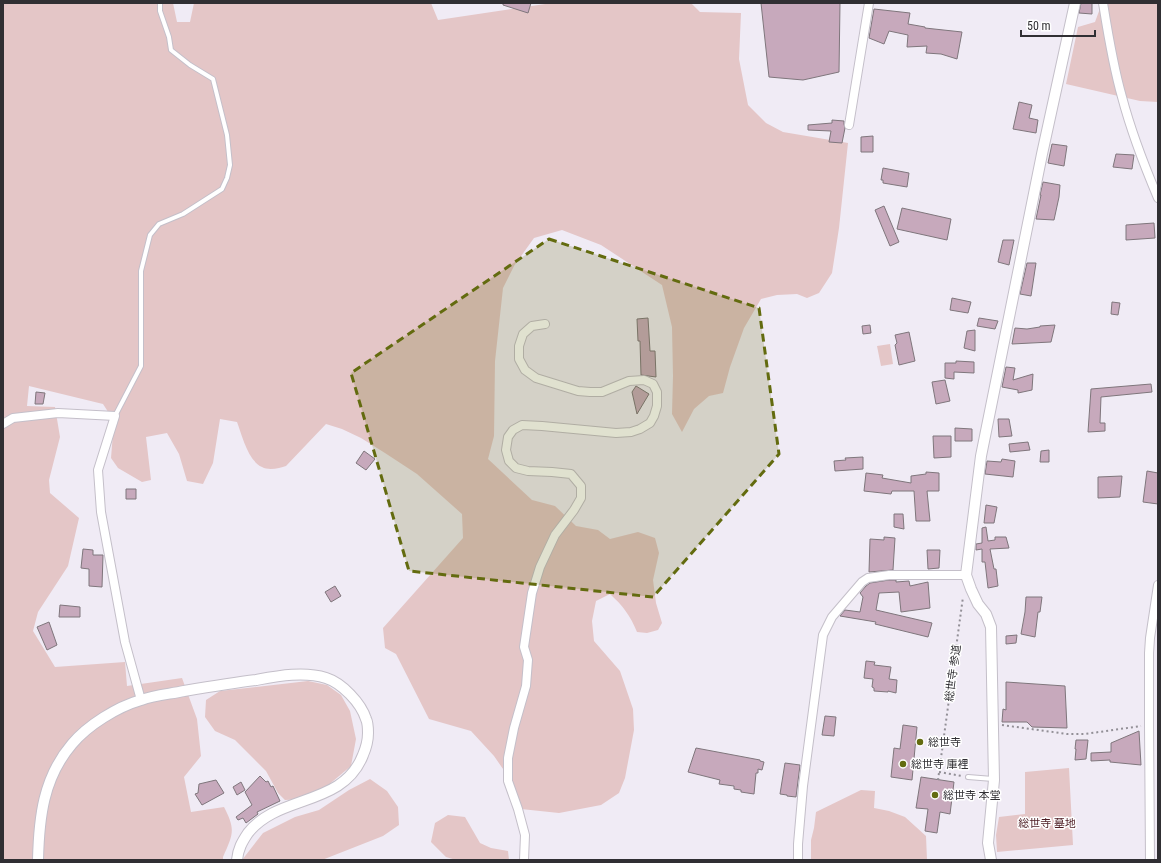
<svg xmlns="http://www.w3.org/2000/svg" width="1161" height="863" viewBox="0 0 1161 863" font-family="'Roboto Condensed','Noto Sans JP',sans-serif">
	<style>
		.green { fill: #e4c6c7 }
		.building { fill: #c7a9bc; stroke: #7f767c }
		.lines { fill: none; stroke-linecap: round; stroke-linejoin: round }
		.service-casing { stroke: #c4bfc9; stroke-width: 6 }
		.minor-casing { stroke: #c4bfc9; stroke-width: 10 }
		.tertiary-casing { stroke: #c4bfc9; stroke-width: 12 }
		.path { stroke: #928f96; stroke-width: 2; stroke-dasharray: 2 3; stroke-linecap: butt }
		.service { stroke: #fff; stroke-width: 4 }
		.minor { stroke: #fff; stroke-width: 8 }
		.tertiary { stroke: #fff; stroke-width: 10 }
		.marked { fill: #636b0f; fill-opacity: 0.2; stroke: #636b0f; stroke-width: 3; stroke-dasharray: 8 5; stroke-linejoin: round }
		.poi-dot { fill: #636b0f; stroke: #fff; stroke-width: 1.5 }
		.labels { text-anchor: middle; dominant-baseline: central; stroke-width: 3; stroke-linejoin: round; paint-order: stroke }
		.street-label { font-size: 11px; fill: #302f33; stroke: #fff }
		.poi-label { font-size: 11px; fill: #302f33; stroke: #fff; text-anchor: start }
		.park-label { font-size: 11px; fill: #4b1b22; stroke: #fff }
	</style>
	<rect width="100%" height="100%" fill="#f0ebf5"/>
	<!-- green -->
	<path class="green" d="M3 3H173L177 22H190L194 3H431L438 20 552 3H691L700 12 741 13 739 59 748 105 766 123 783 132 848 143 839 228 832 273 819 293 807 298 797 294 777 295 761 299 744 328 730 367 723 393 709 396 694 409 682 432 672 414 673 376 672 327 662 285 601 245 562 230 534 238 514 266 503 288 495 361 494 436 488 459 532 500 555 506 576 526 598 530 610 539 638 532 655 538 659 553 653 580 656 603 662 623 658 630 647 633 637 632C630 615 623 606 610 594L596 601 592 621 594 641 620 671 633 709 634 730 625 778 619 793 601 805 559 813 521 809 512 782 494 756 471 731 429 719 396 654 385 648 383 628 463 538 462 514 417 474 385 453 361 438 342 429 326 424 286 466C280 468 269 471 262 467 248 461 242 435 237 422L220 419 213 463 203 484 187 481 179 454 167 433 146 437 151 480 142 482 118 468 111 458 114 421 103 404 29 386 27 406 55 407 60 437 49 480 50 493 79 518 68 566 38 612 33 631 55 667 125 662 127 686 182 678 197 719 201 756 184 777 191 812 224 807C236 830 233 834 223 857V860H3Z
		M1102 3H1158V102L1140 101 1066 84 1078 27 1095 22Z
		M890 344 893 364 881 366 877 346Z
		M308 681 327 685 341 695 350 711 356 739 351 766 326 787 303 799 285 800 278 793 266 771 235 740 215 731 205 717 206 700 220 691Z
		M1069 768 1073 845 997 852 996 835 999 817 1025 814V772Z
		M370 779 387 791 398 807 399 825 383 836 322 860H242L263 833 295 817 319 810 349 790Z
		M861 790 875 791 874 808 889 811 905 817 926 836 927 860H811V840L814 828 816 812Z
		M448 815 465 817 480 843 491 848 508 851 509 860H456L446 857 431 842 435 823Z"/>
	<!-- building -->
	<path class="building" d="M503 3H531L528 13 503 5Z
		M761 3H840L839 72 803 80 769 77Z
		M1081 3H1092V14L1079 13Z
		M874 9 910 13 908 24 925 27V28L962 32 957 59 941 54 926 53 927 46 907 47 908 35 889 31 884 44 869 38Z
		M1019 102 1032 105 1029 118 1038 120 1036 133 1013 129Z
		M832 120 844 121V124L845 128 842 143 829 142 831 131 808 130V125L832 123Z
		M873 136V152H861V137Z
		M1052 144 1067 146 1064 166 1048 163Z
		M1116 154 1134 155 1132 169 1113 167Z
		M883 168 909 173 907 187 883 183V180H881Z
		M1043 182 1060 185 1059 197 1054 220 1036 219 1041 195H1040Z
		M884 206 899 242 890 246 875 210Z
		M902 208 951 219 947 240 897 229Z
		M1154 223 1155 238 1126 240V225Z
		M1003 240H1014L1009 265 998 262Z
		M1027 263H1036L1031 296 1020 294Z
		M952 298 971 302 968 313 950 310Z
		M1112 302 1120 303 1118 315 1111 314Z
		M648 318 650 351H655L656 377 641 375 640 341H638L637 319Z
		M979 318 998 321 995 329 977 326Z
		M870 325 871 333 863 334 862 326Z
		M1055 325 1051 342 1012 344 1015 328 1027 329 1040 327V326Z
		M975 330V351L964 348 967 331Z
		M909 332 915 361 899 365 895 345 897 343 895 335Z
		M956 361 974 362V373L954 372V379L945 378V363H956Z
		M1006 367 1015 368 1013 380 1033 374 1032 390 1018 393V390L1002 387Z
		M945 380 950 401 936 404 932 382Z
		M1151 384 1152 392 1101 397 1100 423H1105V431L1088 432 1091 389Z
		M636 386 649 394 637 414 632 392Z
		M36 392 45 393 43 404H35Z
		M998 419H1009L1012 436 999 437Z
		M955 428 972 429V441H955Z
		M933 436H951V457L934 458Z
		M1028 442 1030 450 1010 452 1009 444Z
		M1049 450V462H1040L1041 451Z
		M364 451 375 459 366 470 356 463Z
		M863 457V469L835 471 834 461 846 460 845 458Z
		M1002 459 1015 461 1013 477 985 474 987 461 1001 462Z
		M1147 471 1158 473V504L1143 502Z
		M926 472 939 473V491H927L930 521H916L914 491H892L891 494 864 491 866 473 883 475 882 478 911 483V476L926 474Z
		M1122 476 1120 497 1098 498V477Z
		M126 489H136V499H126Z
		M986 505 997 507 994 523H984Z
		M894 514H903L904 529 894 527Z
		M986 527 988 541 995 540V537H1006L1009 548 990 549 994 569H996L998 586 988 588 985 562H982V549L976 550V544L982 543V528Z
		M884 537 895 538 893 570 869 572 870 539 884 540Z
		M83 549 93 550V555H103L102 587 89 586V569L81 568Z
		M927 550H940L939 568 928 569Z
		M889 580H896V582L909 581 910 586 928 582 930 608 901 612 899 592 879 593 876 610 932 623 928 637 875 624 876 622 840 616 845 610 860 612 863 597 860 593 866 586 870 583Z
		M335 586 341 596 331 602 325 592Z
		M1026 597H1042L1040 612H1038L1035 637 1021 634 1025 612Z
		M60 605 80 607V617H59Z
		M49 622 57 645 47 650 37 627Z
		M1017 635 1016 643 1006 644V636Z
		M866 661 875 662 874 665 891 667 889 679 897 680 896 693 888 691V692L874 691V688L872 687 873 679 864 678Z
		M1006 682 1065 686 1067 728 1032 727 1027 722H1002L1003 709 1006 710Z
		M825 716 836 717 834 736 822 735Z
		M903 725 917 727 912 780 891 777 894 748 900 749Z
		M1139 731 1141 765 1110 762V760L1091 761V753L1111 752V743Z
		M1076 740H1088L1086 759 1075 760 1076 749H1075Z
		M696 748 760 760V761L764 762 762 770 758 769V773H756L754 794 741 792V790L734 789V786L719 784 720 780 688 772Z
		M785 763 800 765 796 797 787 796V795L780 794Z
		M260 776 266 782 268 781 271 787 273 786 280 801 257 812 258 814 246 823 243 818 238 820 236 817 252 805 245 792Z
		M921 777 954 782 950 814 940 812 937 833 925 831 928 809 916 808Z
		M216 780 224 793 202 805 195 794 198 793 199 784Z
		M241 782 245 790 237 795 233 787Z"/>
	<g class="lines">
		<defs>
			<path id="service" d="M115 416 141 366V271L150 235 159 224 183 214 222 189 227 178 230 165 227 135 213 79 190 65 171 50 169 37 160 11V3
				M968 777 993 779"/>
			<path id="minor" d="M1103 3C1108 34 1113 66 1122 97 1131 131 1144 165 1158 198
				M849 125 869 3
				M3 424 13 418 58 413 115 416 98 470 101 512 125 642 141 700
				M524 860 525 835 518 809 508 781V758L514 728 526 686 528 660 524 647 532 593 540 567 555 535 574 510 581 498V486L571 474 552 472 528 471 516 468 509 461 506 450 508 437 513 430 522 425 542 426 616 433 631 432 640 429 650 423 654 416 657 406V392L653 384 644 380 629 381 602 392H590L578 391 536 378 525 370 519 359V346L523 334 532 326 545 324
				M798 860V844L803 786 823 635 832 617 862 582 868 578 889 575H966
				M1150 860 1149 725V653L1150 638 1158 585"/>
			<path id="tertiary" d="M38 860C39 818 43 778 72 744 88 725 117 707 141 700 155 695 170 694 184 691 208 687 232 683 256 680 278 676 304 671 326 678 342 683 361 703 366 719 368 723 368 728 368 733 368 740 366 748 363 755 343 807 278 794 248 833 242 842 238 849 237 860
				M991 860 988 843 994 780 991 627 986 614 978 604 971 589 966 575 981 456 1042 154 1075 3"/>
		</defs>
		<!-- service casing -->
		<use href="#service" class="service-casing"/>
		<!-- minor casing -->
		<use href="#minor" class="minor-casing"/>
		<!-- tertiary casing -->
		<use href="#tertiary" class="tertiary-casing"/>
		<!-- path -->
		<path class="path" d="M1002 725 1067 734H1085L1141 726
			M939 772 962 776
			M938 780 963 597"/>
		<!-- service -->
		<use href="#service" class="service"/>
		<!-- minor -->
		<use href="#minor" class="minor"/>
		<!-- tertiary -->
		<use href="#tertiary" class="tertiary"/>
	</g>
	<!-- marked area -->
	<path class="marked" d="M549 239 759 308 779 454 653 597 409 571 351 373Z"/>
	<!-- markers -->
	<g class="poi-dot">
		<circle cx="920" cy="742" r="4"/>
		<circle cx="903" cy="764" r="4"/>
		<circle cx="935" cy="795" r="4"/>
	</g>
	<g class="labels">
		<!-- street labels -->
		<g class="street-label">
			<text transform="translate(953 673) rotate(-82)">総世寺 参道</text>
		</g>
		<!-- poi labels -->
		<g class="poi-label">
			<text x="928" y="742">総世寺</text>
			<text x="911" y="764">総世寺 庫裡</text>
			<text x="943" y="795">総世寺 本堂</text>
		</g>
		<!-- park labels -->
		<g class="park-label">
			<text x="1047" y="823">総世寺 墓地</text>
		</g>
	</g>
	<!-- border -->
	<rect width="1161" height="863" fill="none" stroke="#302f33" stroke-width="8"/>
	<!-- scale -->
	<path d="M1021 30v6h74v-6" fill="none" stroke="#302f33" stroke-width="2"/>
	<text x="1027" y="30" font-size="12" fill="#302f33" stroke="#ffffff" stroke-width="3" paint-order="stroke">50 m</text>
</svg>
